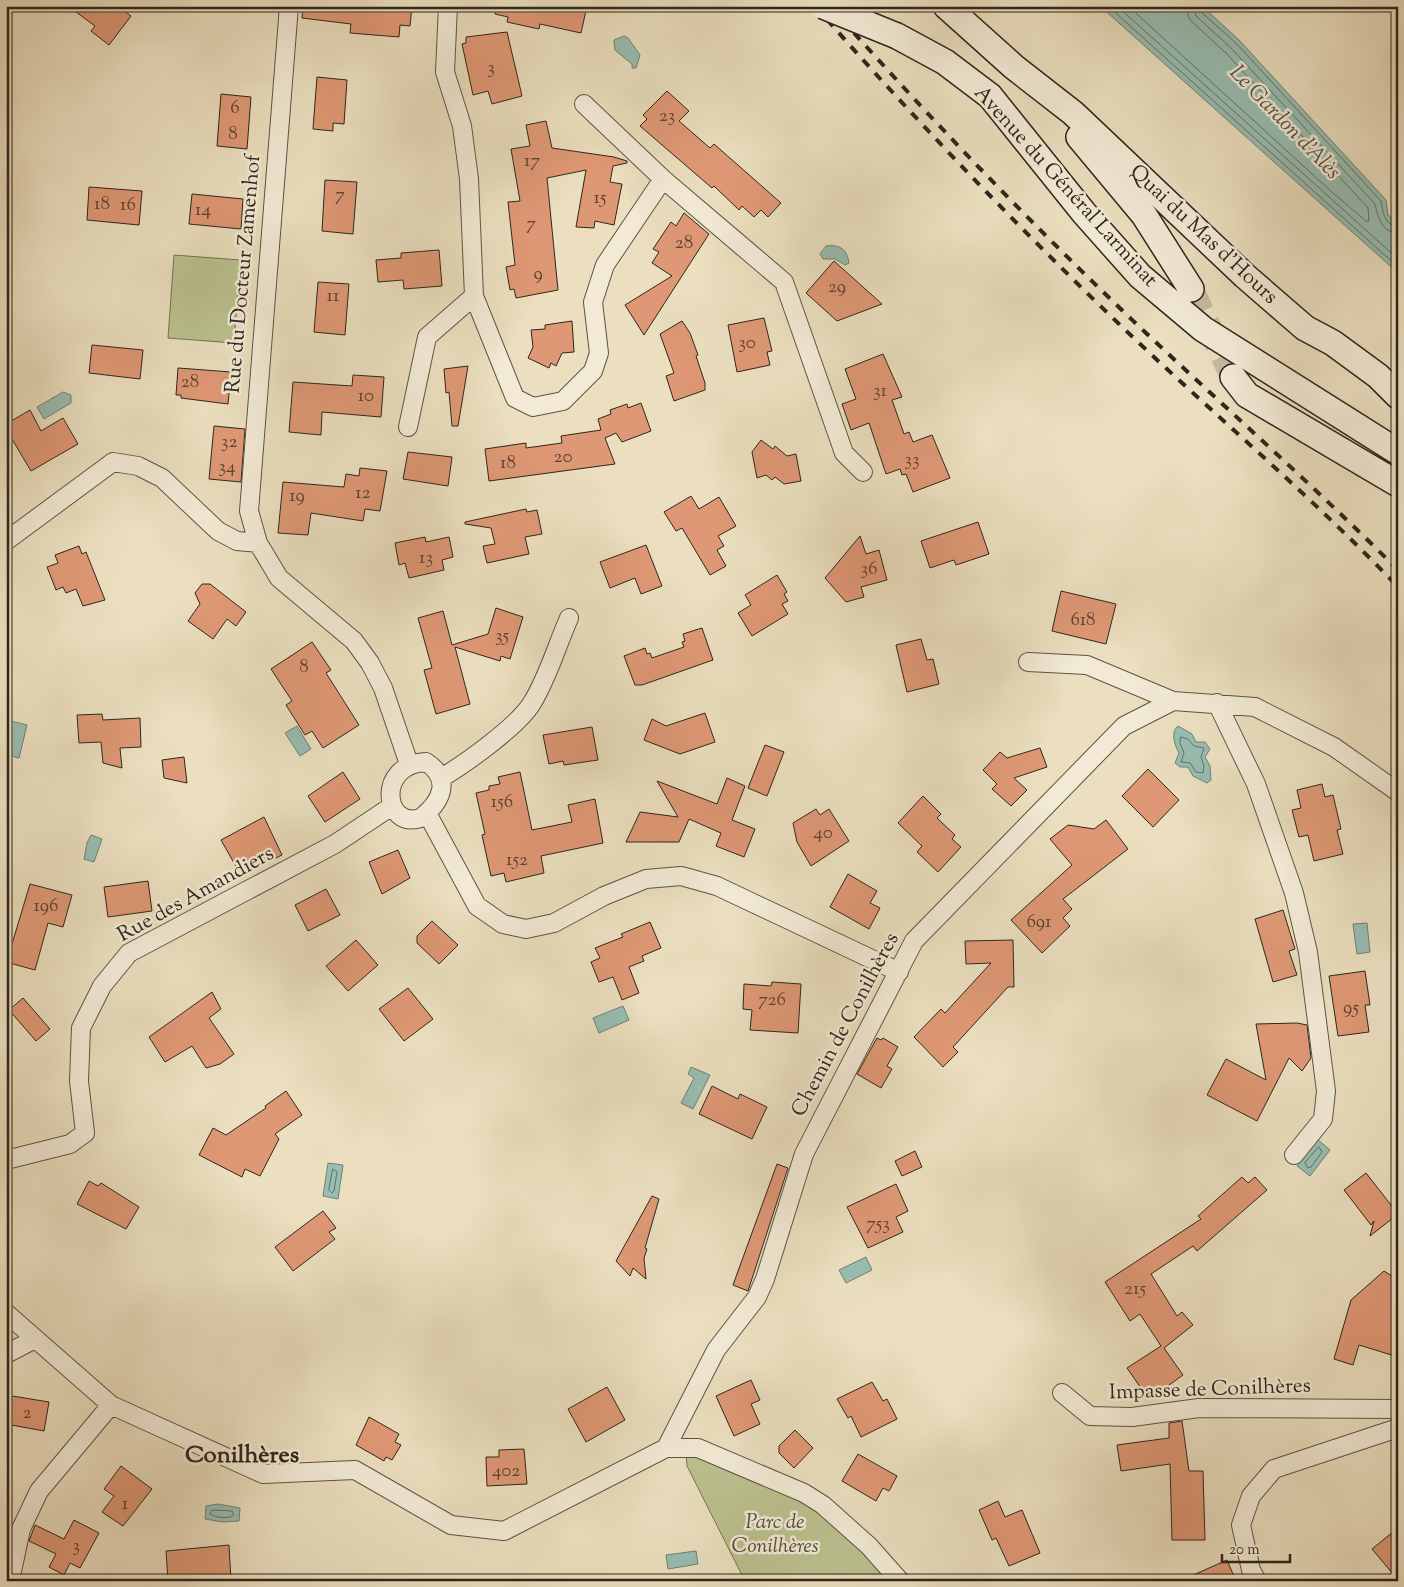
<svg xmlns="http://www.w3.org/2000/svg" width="1404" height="1587" viewBox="0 0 1404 1587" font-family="'Sorts Mill Goudy',serif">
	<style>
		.green { fill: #bbc18f; stroke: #747456 }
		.water { fill: #98bdb1; stroke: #6e8176 }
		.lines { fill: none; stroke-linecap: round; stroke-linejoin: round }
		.shore { stroke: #637267; stroke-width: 1 }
		.building { fill: #df9875; stroke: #2e261d }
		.secondary-tunnel { stroke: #c5ba9f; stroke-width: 25; stroke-dasharray: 25 12; stroke-linecap: butt }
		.street-casing { stroke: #5d5446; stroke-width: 20 }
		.secondary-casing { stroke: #2e261d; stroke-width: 28 }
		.street { stroke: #f2ead5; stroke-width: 18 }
		.secondary { stroke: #f2ead5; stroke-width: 25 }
		.rail { stroke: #2e261d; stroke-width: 4; stroke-dasharray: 9 9; stroke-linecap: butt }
		.secondary-bridge-casing { stroke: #2e261d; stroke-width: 28; stroke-linecap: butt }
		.secondary-bridge { stroke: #f2ead5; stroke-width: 25 }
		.labels { text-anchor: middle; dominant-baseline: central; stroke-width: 5; stroke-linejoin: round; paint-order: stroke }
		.number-label { font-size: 19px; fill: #5a4233 }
		.street-label { font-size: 21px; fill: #2e261d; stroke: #f2ead5 }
		.park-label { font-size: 21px; font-style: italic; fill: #514d3a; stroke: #f2ead5 }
		.water-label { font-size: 22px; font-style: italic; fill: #4e5349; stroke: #f2ead5 }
		.quarter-label { font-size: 24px; font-weight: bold; fill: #2e261d; stroke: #f2ead5 }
	</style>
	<rect width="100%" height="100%" fill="#ebdfbf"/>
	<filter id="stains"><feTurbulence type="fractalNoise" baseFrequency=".004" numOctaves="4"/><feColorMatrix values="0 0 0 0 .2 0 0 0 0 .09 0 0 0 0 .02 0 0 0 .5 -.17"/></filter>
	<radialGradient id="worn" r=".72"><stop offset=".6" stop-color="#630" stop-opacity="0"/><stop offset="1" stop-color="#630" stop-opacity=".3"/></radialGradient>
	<!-- green -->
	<path class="green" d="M174 255 240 260 234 343 168 338Z
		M686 1453 704 1454 808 1501 836 1524 891 1581H745L687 1466Z"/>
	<!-- water -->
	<path class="water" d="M1100 6H1202L1239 40 1386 200 1388 215 1398 224V273Z
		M624 36 628 38 640 55 636 68H632V64L615 50 614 40Z
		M826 246C841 244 847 250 849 263L845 265 835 259H823L820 254Z
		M63 392 71 395V403L44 419 37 407Z
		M11 721 27 725 19 758 6 755V739Z
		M297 726 311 749 300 756 285 733Z
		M1178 726 1192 734 1196 742H1205L1210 749 1205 757 1210 766 1211 780 1207 783 1193 776 1188 767H1180L1175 763 1179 753C1175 746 1170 732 1178 726Z
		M91 835 102 839 94 862 84 859 87 843Z
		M1367 923 1370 952 1357 954 1353 924Z
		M623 1006 629 1020 599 1033 593 1018Z
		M691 1067 710 1075 693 1109 681 1103 694 1078 688 1074Z
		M1317 1139 1330 1150 1310 1176 1297 1166Z
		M328 1163 343 1165 338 1199 323 1196Z
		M866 1257 872 1270 846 1283 839 1270Z
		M218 1504 240 1508 239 1521 223 1522 205 1519 206 1506Z
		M696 1551 698 1564 668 1569 666 1555Z"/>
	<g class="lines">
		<!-- shore -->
		<path class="shore" d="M1108 6 1398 267
			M1117 6 1398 259
			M1128 6 1333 193 1366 221H1369L1368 208 1226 53 1190 20 1185 6
			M1193 6 1196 16 1231 48 1375 204C1378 217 1381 232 1398 233
			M1199 6 1201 12 1236 43 1381 201C1383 212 1384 225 1398 227
			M1181 737 1188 739 1194 746 1204 748 1201 757 1204 766 1203 773 1196 772 1190 763 1181 762 1184 753 1180 743Z
			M1319 1147 1322 1152 1311 1167 1308 1168 1305 1163Z
			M333 1169 337 1172 334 1191 332 1193 329 1190Z
			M213 1510 232 1511 234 1515C229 1519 216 1518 210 1514Z"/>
	</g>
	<!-- building -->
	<path class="building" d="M68 6H118L131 16 109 45 91 31 95 26Z
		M303 6H412L410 26 400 25 399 37 350 33 351 24 302 18Z
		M496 6H587L581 33 540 24 539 29 507 22 508 17 495 14Z
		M507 32 522 96 492 104 488 91 473 95 462 44 466 43V37Z
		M317 77 347 80 344 124 333 123V131L313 129Z
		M667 91 689 111 679 121 710 148 714 144 781 203 768 217 761 210 754 217 742 206 739 210 714 186 712 188 640 126 647 119 643 115Z
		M221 94 251 97 247 149 217 146Z
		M546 121 552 148 614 157 627 161V163L613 166 610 182 622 184 614 225 595 221 594 228 576 227 586 170 547 178 558 290 516 298 514 289 510 290 506 267 515 265 508 202 520 201 511 149 530 146 526 125Z
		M325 180 357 182 353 234 322 231Z
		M89 187 142 191 139 225 87 220Z
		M192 194 243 199 241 229 189 224Z
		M684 213 709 234 644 335 625 305 672 276 652 263 659 252 653 249 671 222 676 226Z
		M439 250 442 286 404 289 403 280 378 282 376 260 401 258V253Z
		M834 261 882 304 837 321 806 293Z
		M318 282 349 284 345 335 314 332Z
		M764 318 772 351 767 352 770 365 737 372 728 325Z
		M572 321 574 352 562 353 556 366 551 363 549 368 528 358 533 347 531 330 545 329V325Z
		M682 321 690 333 698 355 696 356 705 383V390L674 401 666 376 674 373 660 334Z
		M92 345 143 350 140 379 89 373Z
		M883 354 902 397 892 400 904 434 909 432 913 442 932 435 950 478 913 492 906 474 902 475 900 469 886 474 869 423 851 430 842 404 856 399 845 369Z
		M468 366 458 426H452L449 392 446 393 444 369Z
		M178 368 231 372 228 404 181 398V395H176Z
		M353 375 384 377 381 417 322 412 321 435 289 432 293 382 352 386Z
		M641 403 651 431 622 442 616 433 605 438 615 464 489 481 485 449 526 443V448L562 443 561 436 601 430 598 419 611 414 610 410 627 404 628 408Z
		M30 410 41 431 63 418 78 444 31 471 6 429V424Z
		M214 426 245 429 241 482 209 479Z
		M761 440 773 449 775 446 787 456 796 454 801 481 784 484 775 477 772 480 766 475 757 478 752 452Z
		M408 452 452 457 448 486 403 479Z
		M360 468 387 471 380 511 365 509 363 521 311 513 308 535 278 533 283 482 344 487 346 474 359 476Z
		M691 496 699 509 719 497 736 526 718 536 724 546 717 550 726 566 710 575 682 528 676 531 664 512Z
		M526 509 527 512 537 510 542 534 525 537 529 554 487 563 483 546 495 544 491 528 465 524V522Z
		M978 522 989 554 956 565 954 560 930 568 921 541Z
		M860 536 866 554 879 550 887 580 861 587 864 597 846 602 825 578Z
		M425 537 426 542 449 537 453 557 442 560 444 570 409 578 405 563 399 565 395 543Z
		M646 545 662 586 641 594 635 578 610 588 600 562Z
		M79 546 82 554 86 552 105 600 83 606 76 589 66 593 63 587 56 590 47 567 58 563 55 555Z
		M777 575 787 592 784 594 788 601 782 604 788 614 752 636 738 613 751 605 745 595Z
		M202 584H210L246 612 236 626 227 619 213 639 188 621 200 604 195 593Z
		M1061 591 1116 604 1106 644 1052 631Z
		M496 608 523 617 510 659 501 656 500 661 455 647 470 704 436 714 424 670 432 668 418 618 443 611 452 645 488 634Z
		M702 628 713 660 642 685H635L624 656 645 648 647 654 650 653 652 658 684 647 682 642 685 641 683 634Z
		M921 639 927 660 933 659 939 684 907 692 896 645Z
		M312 642 331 670 326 673 359 725 323 748 312 731 305 735 286 705 292 701 271 669Z
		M705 713 715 742 680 754 644 740 652 719 666 726Z
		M102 714 103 720 140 718 141 747 120 748 122 768 103 763 101 742 79 743 77 715Z
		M592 727 598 760 564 765 563 761 549 764 543 735Z
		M765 745 784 752 767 796 748 788Z
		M1040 748 1047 767 1014 778 1027 790 1011 806 992 789 997 784 983 770 1000 752 1007 758Z
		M184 757 187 783 164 778 162 760Z
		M1148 769 1179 800 1153 827 1122 796Z
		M343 772 360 799 325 822 308 796Z
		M520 772 532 830 572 822 568 805 595 799 603 843 541 856 544 873 506 882 504 873 491 876 482 835 485 834 476 793 489 790V786L500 784 498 777Z
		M727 778 745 786 732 820 755 829 744 857 716 846 721 833 689 819 679 842H626L640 812 678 817 657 781 717 804Z
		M1322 784 1325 797 1333 795 1341 829 1337 830 1343 854 1314 861 1308 835 1299 837 1292 810 1301 808 1297 790Z
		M923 796 941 814 937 818 955 835 952 839 961 847 938 872 917 852 922 846 898 823Z
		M816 809 820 815 829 809 849 841 811 866 797 842 793 823Z
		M264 817 282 855 260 866 257 860 238 870 221 840Z
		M1106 820 1128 849 1063 899 1072 909 1063 918 1070 926 1042 953 1011 920 1072 865 1050 839 1068 825 1094 829Z
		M398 850 410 878 382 894 369 862Z
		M848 874 877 891 870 903 880 908 869 929 830 907Z
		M148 881 152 911 108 917 104 887Z
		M30 884 72 895 63 927 48 923 35 970 6 962V942L12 944Z
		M326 889 340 915 308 931 295 905Z
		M1283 910 1295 949 1289 951 1297 975 1273 982 1255 919Z
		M432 921 458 945 439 964 417 943V936Z
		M650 922 661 948 642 956 644 961 629 967 639 993 622 1000 613 977 599 982 591 962 600 958 595 948 623 937 621 934Z
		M356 940 378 965 348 991 326 966Z
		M1013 940 1014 987H1008L953 1047 958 1052 943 1067 914 1037 941 1009 945 1013 991 963 966 964 965 941Z
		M1365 971 1370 1005H1365L1369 1032 1338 1036 1329 976Z
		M772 982 801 984 798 1033 750 1030 752 1010 743 1009 744 984 771 986Z
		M408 988 433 1019 404 1041 379 1009Z
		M212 992 221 1009 209 1018 234 1054 220 1064 206 1068 192 1046 165 1062 149 1037Z
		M23 998 50 1029 36 1041 9 1010Z
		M1297 1023 1307 1025 1311 1058 1302 1071 1289 1058 1257 1121 1207 1095 1226 1059 1266 1080 1256 1024Z
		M877 1038 881 1040 883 1038 898 1047 887 1066 892 1069 881 1088 857 1074Z
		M712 1086 738 1099 740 1094 767 1107 752 1139 699 1114Z
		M286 1091 302 1115 275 1134 279 1139 260 1176 245 1169 242 1177 199 1155 213 1128 226 1135 266 1108 265 1106Z
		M915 1151 922 1167 902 1176 895 1161Z
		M777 1164 788 1168 748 1291 733 1285Z
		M1366 1173 1398 1214 1370 1236 1374 1221 1371 1225 1344 1190Z
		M1242 1177 1248 1183 1255 1177 1267 1190 1197 1251 1193 1246 1151 1274 1177 1316 1182 1312 1193 1325 1164 1348 1183 1375 1158 1393 1154 1388 1145 1394 1127 1368 1161 1346 1140 1314 1130 1321 1105 1282 1201 1219 1198 1216Z
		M89 1181 98 1186 101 1183 139 1207 126 1229 77 1204Z
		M896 1184 908 1211 896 1217 903 1232 868 1248 847 1207Z
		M652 1196 659 1199 645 1248 647 1249 644 1258 646 1279 633 1268 630 1276 616 1261Z
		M323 1211 336 1228 329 1232 335 1239 293 1271 275 1247Z
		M1384 1271 1398 1280V1357L1359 1345 1353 1365 1334 1359 1351 1300Z
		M751 1380 760 1400 751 1404 760 1424 734 1436 716 1396Z
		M872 1382 883 1401 887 1399 897 1419 861 1437 851 1416 848 1418 837 1399Z
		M607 1387 625 1420 586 1442 568 1409Z
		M6 1395 49 1402 44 1431 6 1424Z
		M369 1417 399 1434 395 1442 401 1445 392 1460 386 1457 384 1461 356 1445Z
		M1182 1421 1189 1471H1203L1205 1540H1172L1170 1464 1121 1471 1117 1445 1169 1438V1423Z
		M795 1430 813 1448 794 1468 779 1453V1446Z
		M524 1449 527 1484 487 1486 486 1457H499V1450Z
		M858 1454 897 1476 889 1491 883 1488 876 1501 842 1481Z
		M121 1466 152 1489 123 1526 102 1512 114 1496 104 1489Z
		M998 1501 1005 1517 1022 1510 1040 1553 1009 1566 996 1538 992 1540 979 1510Z
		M74 1520 99 1533 80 1568 70 1563 64 1575 49 1567 56 1554 29 1541 35 1525 64 1539Z
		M1398 1528V1580L1372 1549Z
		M229 1545 231 1581H168L166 1551Z
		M1227 1560 1236 1581H1180Z"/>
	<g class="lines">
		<!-- secondary-tunnel -->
		<path class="secondary-tunnel" d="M1191 289 1233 377"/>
		<defs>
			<path id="street" d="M289 6 249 511 258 543 279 578 354 641 370 663 383 688 409 764
				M448 6 445 72 462 126 469 179 474 296 515 398 533 407 563 401 593 371 599 353 593 302 605 265 663 179 584 104
				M663 179 784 282 844 453 863 472
				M408 427 427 337 474 296
				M6 541 113 462 138 466 162 478 218 531 237 541 258 543
				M1028 662 1087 665 1173 701
				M1217 703 1256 784 1294 893 1308 952 1326 1091 1323 1119 1294 1155
				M426 762C452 779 442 801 421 818 383 830 376 764 426 762Z
				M441 778C465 764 518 726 532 703 548 677 557 645 569 618
				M427 813 477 906 503 924 526 929 554 923 604 896 646 879 681 876 717 886 899 972
				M6 1160 70 1144 85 1133 79 1081 81 1028 102 986 129 953 335 844 392 806
				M6 1313 111 1405 263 1474 355 1470 451 1525 504 1531 666 1448H698L804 1493 823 1505 869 1546 900 1581
				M6 1354 35 1339
				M1062 1393 1090 1416 1132 1417 1199 1408 1398 1409
				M666 1448 716 1350 757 1297 765 1279 804 1154 914 941 1124 726 1173 701 1255 707 1334 747 1398 792
				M10 1581 21 1529 39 1491 111 1405
				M1257 1581 1251 1570 1241 1525 1251 1496 1274 1469 1398 1428"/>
			<path id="secondary" d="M946 6 1014 67 1073 113 1245 276 1305 328 1333 343 1378 376 1398 396
				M897 36 945 62 990 96 1084 213 1140 276 1203 329 1398 452
				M1079 137 1144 215 1191 289
				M1233 377 1247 395 1398 484"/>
		</defs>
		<!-- street casing -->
		<use href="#street" class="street-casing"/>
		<!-- secondary casing -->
		<use href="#secondary" class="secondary-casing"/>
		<!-- street -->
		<use href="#street" class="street"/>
		<!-- secondary -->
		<use href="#secondary" class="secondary"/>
		<!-- rail -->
		<path class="rail" d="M815 6C918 123 1026 236 1139 343 1225 424 1316 501 1398 587
			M830 6C931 120 1036 229 1146 333 1230 412 1316 488 1398 570"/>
		<defs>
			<path id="secondary-bridge" d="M823 6 897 36"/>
		</defs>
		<!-- secondary-bridge casing -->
		<use href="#secondary-bridge" class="secondary-bridge-casing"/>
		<!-- secondary-bridge -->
		<use href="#secondary-bridge" class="secondary-bridge"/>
	</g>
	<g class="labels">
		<!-- number labels -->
		<g class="number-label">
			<text x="491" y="68">3</text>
			<text x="235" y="108">6</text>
			<text x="667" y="116">23</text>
			<text x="233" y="134">8</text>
			<text x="532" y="161">17</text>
			<text x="340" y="195">7</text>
			<text x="600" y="198">15</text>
			<text x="102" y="204">18</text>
			<text x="128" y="205">16</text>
			<text x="203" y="210">14</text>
			<text x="531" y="224">7</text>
			<text x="684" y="243">28</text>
			<text x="538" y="274">9</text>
			<text x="837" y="287">29</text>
			<text x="333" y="296">11</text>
			<text x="747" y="343">30</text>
			<text x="190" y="382">28</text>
			<text x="880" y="391">31</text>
			<text x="366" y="396">10</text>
			<text x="229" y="442">32</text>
			<text x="563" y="457">20</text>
			<text x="912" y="460">33</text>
			<text x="508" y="463">18</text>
			<text x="227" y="467">34</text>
			<text x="363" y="493">12</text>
			<text x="297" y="496">19</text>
			<text x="426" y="558">13</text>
			<text x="869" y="569">36</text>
			<text x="1083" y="620">618</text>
			<text x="502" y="636">35</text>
			<text x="304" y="667">8</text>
			<text x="502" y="802">156</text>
			<text x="823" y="833">40</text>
			<text x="517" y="860">152</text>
			<text x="46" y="906">196</text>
			<text x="1039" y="922">691</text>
			<text x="772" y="1000">726</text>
			<text x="1351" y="1008">95</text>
			<text x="878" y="1224">753</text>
			<text x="1135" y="1289">215</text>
			<text x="27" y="1413">2</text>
			<text x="506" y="1471">402</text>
			<text x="125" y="1504">1</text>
			<text x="76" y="1546">3</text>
		</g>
		<!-- street labels -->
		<g class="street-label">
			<text transform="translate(1065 187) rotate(48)">Avenue du Général Larminat</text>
			<text transform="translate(1203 235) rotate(43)">Quai du Mas d'Hours</text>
			<text transform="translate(244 274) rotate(-85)">Rue du Docteur Zamenhof</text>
			<text transform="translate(196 895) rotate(-29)">Rue des Amandiers</text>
			<text transform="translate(846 1025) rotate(-62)">Chemin de Conilhères</text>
			<text transform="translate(1210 1390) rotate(-2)">Impasse de Conilhères</text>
		</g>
		<!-- park labels -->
		<g class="park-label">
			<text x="775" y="1523">Parc de<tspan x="775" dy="24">Conilhères</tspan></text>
		</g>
		<!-- water labels -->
		<g class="water-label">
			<text transform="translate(1284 123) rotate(46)">Le Gardon d'Alès</text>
		</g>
		<!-- quarter labels -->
		<g class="quarter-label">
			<text x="242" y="1456">Conilhères</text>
		</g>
	</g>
	<!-- margin -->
	<rect width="1404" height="1587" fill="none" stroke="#ebdfbf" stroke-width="25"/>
	<rect x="8" y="8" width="1389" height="1572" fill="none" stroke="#2e261d" stroke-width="2.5"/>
	<rect x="12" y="12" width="1379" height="1562" fill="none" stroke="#2e261d"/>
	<!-- scale -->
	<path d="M1222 1554v8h68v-8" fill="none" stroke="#2e261d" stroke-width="2.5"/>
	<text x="1229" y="1554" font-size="15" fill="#2e261d" stroke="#f2ead5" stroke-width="4" paint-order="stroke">20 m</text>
	<rect width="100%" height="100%" filter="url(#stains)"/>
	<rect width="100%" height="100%" fill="url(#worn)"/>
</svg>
